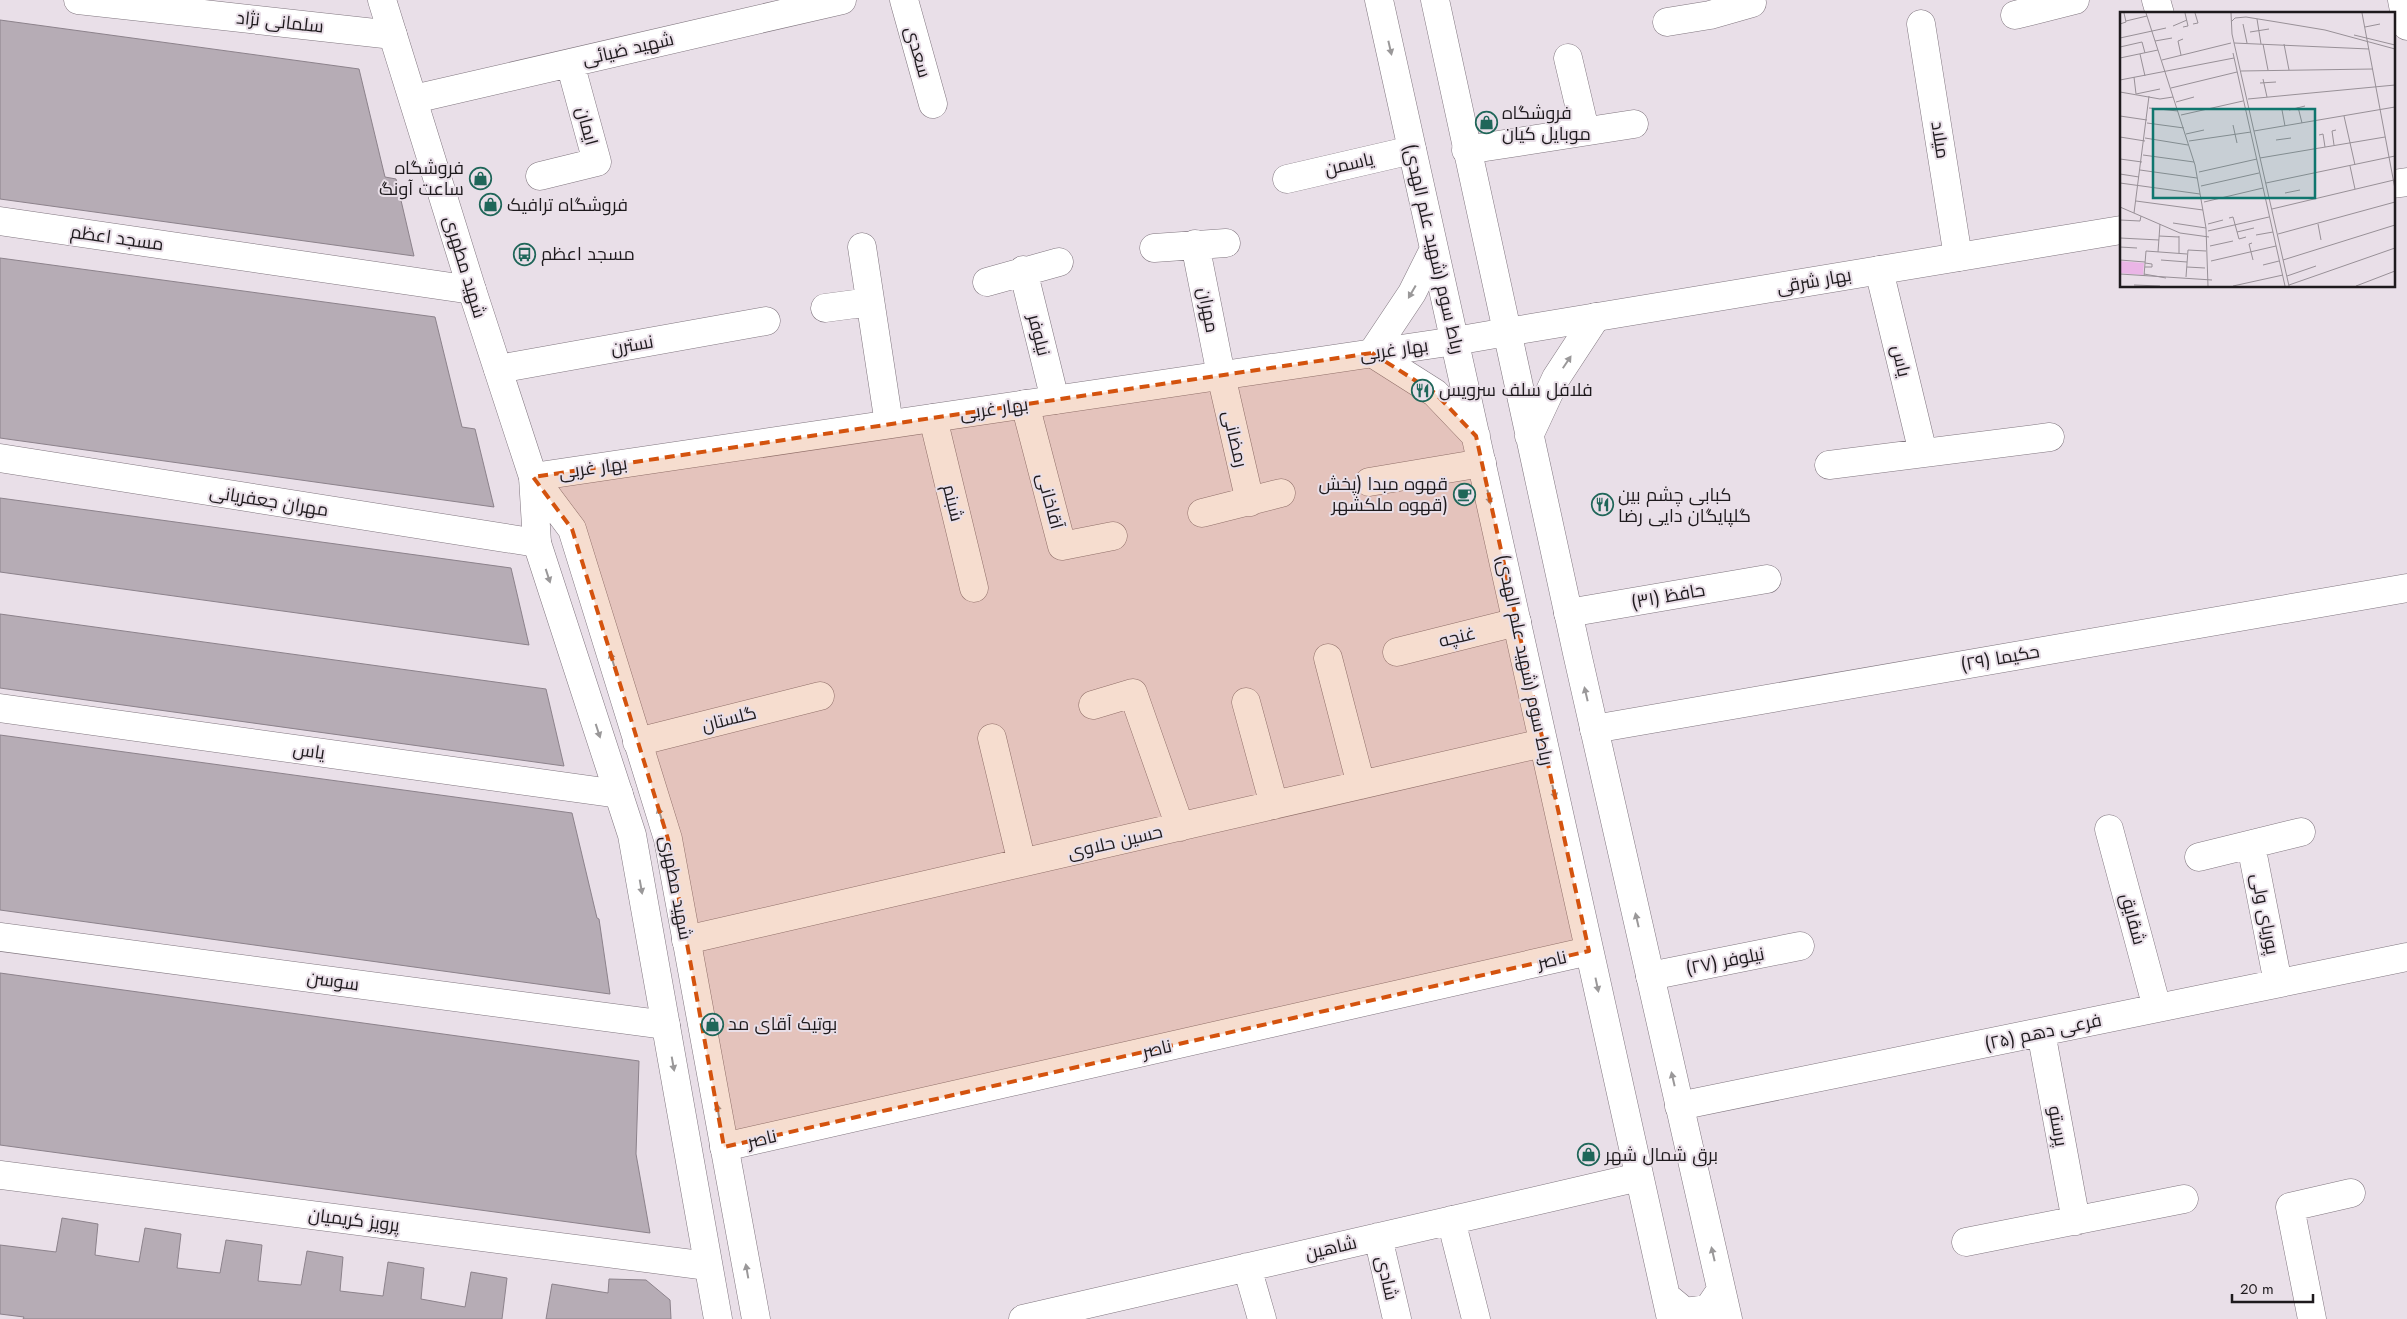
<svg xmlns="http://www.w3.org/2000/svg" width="2407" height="1319" viewBox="0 0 2407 1319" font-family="Jost,Cairo,sans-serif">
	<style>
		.building { fill: #b6acb5; stroke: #8c828b }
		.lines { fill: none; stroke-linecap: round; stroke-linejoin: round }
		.minor-casing { stroke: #80767f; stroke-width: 29 }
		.tertiary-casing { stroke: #80767f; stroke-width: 29 }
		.secondary-casing { stroke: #80767f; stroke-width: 29 }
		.minor { stroke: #fff; stroke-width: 28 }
		.tertiary { stroke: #fff; stroke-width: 28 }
		.secondary { stroke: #fff; stroke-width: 28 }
		.oneway { fill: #9a9899 }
		.marked { fill: #d4530e; fill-opacity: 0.2; stroke: #d4530e; stroke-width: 4; stroke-dasharray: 10 6; stroke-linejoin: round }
		.labels { text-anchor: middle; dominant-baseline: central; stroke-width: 4; stroke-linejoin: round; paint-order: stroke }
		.street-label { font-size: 18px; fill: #1e1a1d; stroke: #e9dfe8 }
		.poi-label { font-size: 18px; fill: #1e1a1d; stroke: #e9dfe8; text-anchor: start }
		.inset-road { fill: none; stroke: #989097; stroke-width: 1 }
		.view { fill: #0f766e; fill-opacity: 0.15; stroke: #0f766e; stroke-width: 2.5 }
		.inset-edge { fill: none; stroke: #1e1a1d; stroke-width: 2.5 }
	</style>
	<rect width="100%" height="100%" fill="#e9dfe8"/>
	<!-- building -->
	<path class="building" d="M0 20 359 69 385 177 396 179 414 256 0 199Z
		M0 258 435 317 462 427 475 429 494 507 0 438Z
		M0 498 511 568 529 645 0 572Z
		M0 614 546 689 564 766 0 688Z
		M0 735 572 813 597 918 599 919 610 994 0 910Z
		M0 973 639 1061 636 1154 650 1233 0 1145Z
		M62 1218 98 1224 95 1255 139 1262 145 1228 181 1234 177 1268 220 1273 226 1240 262 1245 258 1281 301 1285 307 1251 343 1257 340 1291 383 1296 388 1262 424 1268 421 1299 465 1307 471 1272 507 1278 502 1319H23L24 1317 0 1314V1245L56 1252Z
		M609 1279 646 1280 670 1300 671 1319H546L552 1284 608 1293Z"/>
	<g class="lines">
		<defs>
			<path id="minor" d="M78 0 393 35
				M904 0 933 104
				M2156 0 2160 14
				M2402 0 2407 26
				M2015 15 2075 0
				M1667 22 1710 15 1752 3
				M1921 24 1958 257
				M1568 58 1585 130
				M414 99 842 0
				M1466 150 1634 124
				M540 176 597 162 570 63
				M1287 179 1412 150
				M0 221 472 290
				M1195 244 1221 375 1250 502
				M862 247 889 424
				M1154 248 1226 243
				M1023 270 1055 400
				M1879 270 1923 453
				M987 282 1059 262
				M825 308 870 302
				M498 369 766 321
				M1025 404 1062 546 1113 536
				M933 418 974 588
				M0 458 537 543
				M1829 465 2050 437
				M1369 482 1482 463
				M1202 513 1281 493
				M1568 613 1767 579
				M1397 652 1517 622
				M1328 658 1361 785
				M1246 702 1274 805
				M1093 705 1133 693 1180 827
				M0 708 619 794
				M1594 729 2407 588
				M992 738 1022 863
				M637 742 820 696
				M2109 829 2157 1008
				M2251 845 2278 983
				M2199 857 2301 832
				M0 937 666 1025
				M686 940 1543 743
				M1650 976 1800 946
				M2041 1032 2076 1221
				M1679 1106 2407 957
				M724 1147 1589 951
				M0 1175 708 1266
				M1451 1220 1476 1319
				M1378 1237 1397 1319
				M1966 1242 2184 1199
				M1247 1267 1262 1319
				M1023 1319 1639 1177
				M2312 1319 2290 1207 2351 1193"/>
			<path id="tertiary" d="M2393 184 2407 182
				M1507 332 2121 230
				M533 477 1455 341"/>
			<path id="secondary" d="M382 0 472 290 533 477 537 543 632 835 718 1319
				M1379 0 1671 1319
				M1435 0 1577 653 1728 1319
				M1434 249 1412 293 1372 353 1435 393 1476 436
				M1455 341 1507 332
				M1529 436 1556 378 1596 317
				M533 477 572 529 668 839 756 1319
				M1667 1297 1685 1312 1708 1309 1721 1290"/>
		</defs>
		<!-- minor casing -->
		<use href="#minor" class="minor-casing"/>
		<!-- tertiary casing -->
		<use href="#tertiary" class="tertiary-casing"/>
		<!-- secondary casing -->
		<use href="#secondary" class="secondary-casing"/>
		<!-- minor -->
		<use href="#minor" class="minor"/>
		<!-- tertiary -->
		<use href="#tertiary" class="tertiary"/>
		<!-- secondary -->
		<use href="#secondary" class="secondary"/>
	</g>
	<!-- one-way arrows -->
	<defs><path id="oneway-solid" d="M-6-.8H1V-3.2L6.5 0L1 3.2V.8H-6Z" transform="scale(1.25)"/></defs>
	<g class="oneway">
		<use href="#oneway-solid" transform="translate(1390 48) rotate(77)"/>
		<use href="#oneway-solid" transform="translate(1412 292) rotate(120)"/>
		<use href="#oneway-solid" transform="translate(1567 362) rotate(-56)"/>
		<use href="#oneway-solid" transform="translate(1489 497) rotate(78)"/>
		<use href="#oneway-solid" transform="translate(548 576) rotate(72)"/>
		<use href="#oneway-solid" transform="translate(612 659) rotate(-107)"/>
		<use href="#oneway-solid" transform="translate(1586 694) rotate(-103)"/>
		<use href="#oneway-solid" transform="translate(598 731) rotate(72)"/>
		<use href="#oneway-solid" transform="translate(1554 792) rotate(77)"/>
		<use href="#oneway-solid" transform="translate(660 814) rotate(-107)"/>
		<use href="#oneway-solid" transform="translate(641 887) rotate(80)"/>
		<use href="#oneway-solid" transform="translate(1637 920) rotate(-103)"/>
		<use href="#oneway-solid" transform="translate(1597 985) rotate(78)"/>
		<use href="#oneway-solid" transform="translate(673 1064) rotate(80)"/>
		<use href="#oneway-solid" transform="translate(1673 1079) rotate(-103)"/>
		<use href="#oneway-solid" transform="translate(718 1111) rotate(-100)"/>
		<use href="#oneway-solid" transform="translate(1713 1254) rotate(-103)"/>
		<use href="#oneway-solid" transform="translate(747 1271) rotate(-100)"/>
	</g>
	<!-- marked area -->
	<path class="marked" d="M1372 353 1435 393 1476 436 1589 951 724 1147 668 839 572 529 533 477Z"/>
	<!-- icons -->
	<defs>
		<symbol id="shop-ring" viewBox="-11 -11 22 22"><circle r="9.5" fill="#e9dfe8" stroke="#1f6659" stroke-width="1.5"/><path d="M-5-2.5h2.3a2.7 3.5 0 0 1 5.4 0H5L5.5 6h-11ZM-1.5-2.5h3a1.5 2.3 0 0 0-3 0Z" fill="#1f6659"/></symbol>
		<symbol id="bus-ring" viewBox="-11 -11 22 22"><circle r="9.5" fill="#e9dfe8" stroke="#1f6659" stroke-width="1.5"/><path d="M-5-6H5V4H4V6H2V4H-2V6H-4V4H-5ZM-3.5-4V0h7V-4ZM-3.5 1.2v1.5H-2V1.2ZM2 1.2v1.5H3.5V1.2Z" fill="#1f6659"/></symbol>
		<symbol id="restaurant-ring" viewBox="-11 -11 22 22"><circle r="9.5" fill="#e9dfe8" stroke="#1f6659" stroke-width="1.5"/><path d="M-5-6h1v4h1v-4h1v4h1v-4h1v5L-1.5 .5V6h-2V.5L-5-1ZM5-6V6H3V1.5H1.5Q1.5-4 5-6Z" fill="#1f6659"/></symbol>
		<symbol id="cafe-ring" viewBox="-11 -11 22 22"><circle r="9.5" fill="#e9dfe8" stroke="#1f6659" stroke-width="1.5"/><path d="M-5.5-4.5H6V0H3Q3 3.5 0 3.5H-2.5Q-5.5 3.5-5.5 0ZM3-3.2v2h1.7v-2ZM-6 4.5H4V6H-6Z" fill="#1f6659"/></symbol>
	</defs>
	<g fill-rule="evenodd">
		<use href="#shop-ring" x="1474" y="110" width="25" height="25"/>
		<use href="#shop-ring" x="468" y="166" width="25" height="25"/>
		<use href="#shop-ring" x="478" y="192" width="25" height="25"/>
		<use href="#bus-ring" x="512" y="242" width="25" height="25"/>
		<use href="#restaurant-ring" x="1410" y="378" width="25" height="25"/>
		<use href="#cafe-ring" x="1452" y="482" width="25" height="25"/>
		<use href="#restaurant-ring" x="1590" y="492" width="25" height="25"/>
		<use href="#shop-ring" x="700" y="1012" width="25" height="25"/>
		<use href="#shop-ring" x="1576" y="1142" width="25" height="25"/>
	</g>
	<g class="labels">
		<!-- street labels -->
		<g class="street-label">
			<text transform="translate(280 22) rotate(6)">سلمانی نژاد</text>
			<text transform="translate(628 49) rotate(-13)">شهید ضیائی</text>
			<text transform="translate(918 52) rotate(74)">سعدی</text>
			<text transform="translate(587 126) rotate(75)">ایمان</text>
			<text transform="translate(1940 140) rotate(81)">میلاد</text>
			<text transform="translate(1349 164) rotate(-13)">یاسمن</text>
			<text transform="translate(117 238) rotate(8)">مسجد اعظم</text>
			<text transform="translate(1434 249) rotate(77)">رباط سوم (شهید علم الهدی)</text>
			<text transform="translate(465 267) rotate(73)">شهید مطهری</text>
			<text transform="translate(1814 281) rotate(-10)">بهار شرقی</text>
			<text transform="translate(1208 310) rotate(79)">مهران</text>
			<text transform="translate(1039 335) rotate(76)">نیلوفر</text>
			<text transform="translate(632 345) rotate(-10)">نسترن</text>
			<text transform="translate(1394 350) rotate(-8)">بهار غربی</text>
			<text transform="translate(1901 361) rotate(77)">یاس</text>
			<text transform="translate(994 409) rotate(-8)">بهار غربی</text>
			<text transform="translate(1235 439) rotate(77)">رمضانی</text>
			<text transform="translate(593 468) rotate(-8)">بهار غربی</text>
			<text transform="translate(269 501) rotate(9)">مهران جعفریانی</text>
			<text transform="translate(1050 501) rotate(75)">آقاخانی</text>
			<text transform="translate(953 503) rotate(76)">شبنم</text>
			<text transform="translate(1668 596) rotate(-10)">حافظ (۳۱)</text>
			<text transform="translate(1457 637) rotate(-14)">غنچه</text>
			<text transform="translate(2000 658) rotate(-10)">حکیما (۲۹)</text>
			<text transform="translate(1525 660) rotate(78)">رباط سوم (شهید علم الهدی)</text>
			<text transform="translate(729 719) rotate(-14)">گلستان</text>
			<text transform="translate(309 751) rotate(8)">یاس</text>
			<text transform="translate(1115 842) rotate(-13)">حسین حلاوی</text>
			<text transform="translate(676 888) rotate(79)">شهید مطهری</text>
			<text transform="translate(2265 914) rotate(79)">پوریای ولی</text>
			<text transform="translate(2133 919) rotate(75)">شقایق</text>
			<text transform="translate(1552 960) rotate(-13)">ناصر</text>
			<text transform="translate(1725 961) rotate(-11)">نیلوفر (۲۷)</text>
			<text transform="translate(333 981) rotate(8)">سوسن</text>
			<text transform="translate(2043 1032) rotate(-12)">فرعی دهم (۲۵)</text>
			<text transform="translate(1157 1049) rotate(-13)">ناصر</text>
			<text transform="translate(2058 1126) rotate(80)">پرستو</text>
			<text transform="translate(762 1139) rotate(-13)">ناصر</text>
			<text transform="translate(354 1220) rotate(7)">پرویز کریمیان</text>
			<text transform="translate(1331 1248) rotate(-13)">شاهین</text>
			<text transform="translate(1387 1278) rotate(77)">شادی</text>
		</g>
		<!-- poi labels -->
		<g class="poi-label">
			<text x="1502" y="113">فروشگاه<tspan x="1502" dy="21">موبایل کیان</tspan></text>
			<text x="464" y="168" text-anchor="end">فروشگاه<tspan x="464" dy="21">ساعت آونگ</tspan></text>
			<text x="507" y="205">فروشگاه ترافیک</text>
			<text x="541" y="254">مسجد اعظم</text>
			<text x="1439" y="390">فلافل سلف سرویس</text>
			<text x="1448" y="484" text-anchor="end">قهوه مبدا (پخش<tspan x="1448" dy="21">قهوه ملکشهر)</tspan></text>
			<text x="1618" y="495">کبابی چشم بین<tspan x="1618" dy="21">گلپایگان دایی رضا</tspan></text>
			<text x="728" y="1024">بوتیک آقای مد</text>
			<text x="1605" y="1155">برق شمال شهر</text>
		</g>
	</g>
	<!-- overview -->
	<g transform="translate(2120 12)">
		<rect width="275" height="275" fill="#e9dfe8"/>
		<path d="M0 249 24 251 23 263 0 261Z" fill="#eab5e6"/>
		<path class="inset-road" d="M26 1 75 153 86 216 88 274M111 1 112 22 169 274M242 1 275 177M137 7 141 32M6 9 27 4M111 10 115 6 126 5 157 10 205 18 275 37M0 12 6 10 4 1M73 12 78 11 75 1M123 12 127 31M53 14 67 8M63 15 68 14 65 1M245 15 260 12M130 20 149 17M234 23 275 33M0 26 46 16M35 29 52 26M114 31 249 37M143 32 148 58M164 32 169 58M0 35 22 30 25 41M113 41 165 274M20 42 25 64M61 43 58 29 63 27M0 46 38 38M42 48 111 31M121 59 253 57M14 65 16 82 40 77M143 67 147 85M0 68 114 46M140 71 156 70M51 76 117 60M0 80 40 87 53 85M128 87 275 73M56 90 74 85M178 95 182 111M29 96 58 99M162 98 165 114M169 98 185 94M61 103 123 89M0 104 27 108M224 104 235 153M27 111 64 116M113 113 117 131M134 119 275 95M66 122 84 118M199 123 203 122 205 135M0 125 25 129M25 126 68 133M156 128 171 126M69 129 131 120M214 133 212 119 216 118M23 143 74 150M140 146 265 125M0 147 22 150M230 154 235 177M20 158 77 166M79 160 137 147M0 162 19 165M0 171 80 182M146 171 275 144M81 174 139 161M165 181 180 178M16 189 83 198M84 190 143 176M0 195 60 221 89 225M152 197 274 168M14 201 29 84M109 206 113 205 119 227 126 225M0 208 20 209 21 204M53 211 86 216M88 212 103 208M198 212 201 228M88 219 149 205M117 220 134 216M158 222 275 190M136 223 153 220M39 224 59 225M0 226 39 228M132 231 129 232 133 248M90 234 113 229M0 235 17 236M38 240 40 212M59 241V224M0 248 25 250M41 248 67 250M163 248 275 213M91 249 156 234M143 253 159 249M25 255H32V252L25 251M67 255 85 256M0 262 92 268M24 262 46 266M24 264 26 239 67 242M167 264 196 254M66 265 68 238 86 239M14 273 40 274M169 273 275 236M113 274 163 263M236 274 275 259"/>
		<path class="view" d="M33 97H195V186H33Z"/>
		<rect width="275" height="275" class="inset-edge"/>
	</g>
	<!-- scale -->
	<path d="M2232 1294v8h81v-8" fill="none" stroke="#1e1a1d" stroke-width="2.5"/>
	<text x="2240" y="1294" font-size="15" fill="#1e1a1d" stroke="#e9dfe8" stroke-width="4" paint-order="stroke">20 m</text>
</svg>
